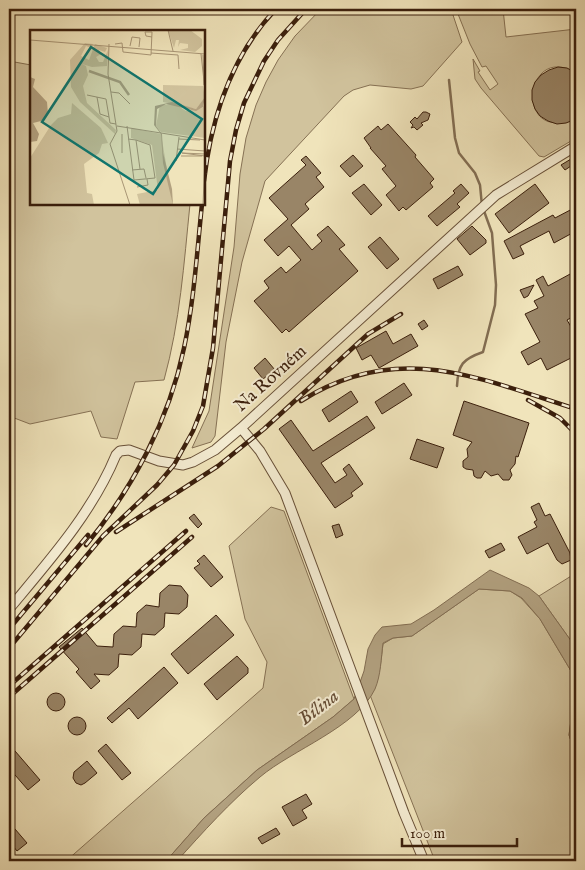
<svg xmlns="http://www.w3.org/2000/svg" width="585" height="870" viewBox="0 0 585 870" font-family="'IM FELL English',serif">
	<style>
		.green { fill: #d1c39d; stroke: #867154 }
		.water { fill: #b2a180; stroke: #826d52 }
		.lines { fill: none; stroke-linecap: round; stroke-linejoin: round }
		.stream { stroke: #826d52; stroke-width: 2.5 }
		.building { fill: #998567; stroke: #3b1f0c }
		.minor-casing { stroke: #685038; stroke-width: 11 }
		.minor { stroke: #f5edd3; stroke-width: 9 }
		.rail-casing { stroke: #3b1f0c; stroke-width: 4.5 }
		.rail { stroke: #f5edd3; stroke-width: 2.5; stroke-dasharray: 8; stroke-linecap: butt }
		.labels { text-anchor: middle; dominant-baseline: central; stroke-width: 4; stroke-linejoin: round; paint-order: stroke }
		.street-label { font-size: 18px; fill: #3b1f0c; stroke: #f5edd3 }
		.water-label { font-size: 19px; font-style: italic; fill: #654c35; stroke: #f5edd3 }
		.inset-river { fill: none; stroke: #b2a180; stroke-width: 2.5 }
		.inset-road { fill: none; stroke: #a89575; stroke-width: 1 }
		.view { fill: #0f766e; fill-opacity: 0.15; stroke: #0f766e; stroke-width: 2.5 }
		.inset-edge { fill: none; stroke: #3b1f0c; stroke-width: 2.5 }
	</style>
	<rect width="100%" height="100%" fill="#f0e4bb"/>
	<filter id="stains"><feTurbulence type="fractalNoise" baseFrequency=".004" numOctaves="4"/><feColorMatrix values="0 0 0 0 .2 0 0 0 0 .09 0 0 0 0 .02 0 0 0 .5 -.17"/></filter>
	<radialGradient id="worn" r=".72"><stop offset=".6" stop-color="#630" stop-opacity="0"/><stop offset="1" stop-color="#630" stop-opacity=".3"/></radialGradient>
	<!-- green -->
	<path class="green" d="M321 9H451L462 42 423 86 411 89 370 85 353 90 344 96 265 181 242 262 226 342 215 436 211 442 192 448 209 411 234 247 240 174 246 138 256 105 266 82 278 60 295 36Z
		M456 9H503L506 37 576 29V73C524 41 513 146 576 118V138L544 157 539 156 481 88 475 79 473 59 480 71 478 72 490 90 498 84 486 66 482 67 470 44Z
		M9 61 31 65V204H190C184 263 180 322 164 380L135 382 117 439 101 437 91 411 30 424 9 416Z
		M271 507 284 511 354 699 333 717 257 770 204 818 166 861H66L263 688 267 662 245 619 229 546Z
		M576 573V651L574 645 539 596Z
		M479 589 510 591 521 598 540 619 571 671 575 691 569 735 576 756V861H435L370 695C380 680 381 660 383 644L393 638 412 636Z"/>
	<!-- water -->
	<path class="water" d="M490 570 529 588 539 596 574 645 576 651V756L569 735 575 691 571 671 540 619 522 598 510 591 479 589 412 636 393 638 383 643C381 658 381 675 375 689 357 727 292 750 260 777 230 802 203 832 177 861H166L204 818 257 770 333 717 354 699 364 671 368 649 375 635 382 627 411 624 434 610Z"/>
	<g class="lines">
		<!-- stream -->
		<path class="stream" d="M449 80 455 138 459 153 475 173 480 185 482 206
			M457 386C458 364 463 359 483 352L495 305 496 285 492 233 484 211"/>
	</g>
	<!-- building -->
	<path class="building" d="M558 67 567 68 576 73V119L566 123 557 124 548 121 540 116 535 109 532 100V90L535 82 541 75 549 70Z
		M426 112 430 114 428 120 421 123 423 125 417 130 414 127 411 128 413 125 410 122 415 117 417 119 423 112Z
		M388 124 416 155 415 157 434 179 430 183 433 187 406 210 403 207 399 211 386 195 396 186 382 169 386 166 370 148H371L364 138 378 126 381 130Z
		M353 155 363 166 350 177 340 166Z
		M306 156 321 173 316 177 324 187 305 204 309 209 291 225 312 250 322 241 317 235 328 226 345 245 339 249 358 271 289 332 286 329 282 333 254 301 269 288 264 281 281 267 286 273 301 260 289 246 278 256 264 240 288 219 269 198 306 165 301 160Z
		M571 159 574 164 565 170 561 165Z
		M364 184 382 205 371 215 352 193Z
		M461 184 469 193 457 204 460 207 437 226 428 216 455 193 453 191Z
		M535 184 549 203 509 233 495 214Z
		M576 207V231L554 243 549 231 520 246 524 254 513 259 504 241 553 215 555 218Z
		M472 226 486 240V243L470 255 457 239Z
		M380 237 399 259 387 269 368 247Z
		M458 266 463 275 438 289 433 279Z
		M572 273 576 281V315L567 320 576 335V348L572 350 575 356 547 370 541 358 528 365 521 352 540 342 525 314 538 308 534 301 544 296 536 280 543 276 548 286Z
		M534 285 528 296 524 298 520 290Z
		M424 320 428 326 422 330 418 324Z
		M386 331 393 344 411 334 418 346 379 368 371 355 362 360 356 348Z
		M265 358 275 370 263 379 254 368Z
		M404 383 412 395 382 414 375 402Z
		M351 391 358 402 329 422 322 410Z
		M464 401 529 423 518 457 516 456 515 464 510 470 512 475 509 480H503L498 474 491 476 485 471 481 478H477L474 476 473 470 466 469 463 467V461L468 457 467 449 472 442 453 435Z
		M367 416 375 428 321 463 335 483 347 475 343 469 349 464 363 484 351 493 353 496 335 508 279 429 291 420 313 451Z
		M417 439 444 448 437 468 410 459Z
		M539 503 545 516 550 514 570 553 571 560 562 564 557 560 548 543 527 554 518 537 537 527 534 522 537 520 531 507Z
		M194 514 202 524 198 528 189 518Z
		M339 524 343 535 336 538 332 526Z
		M501 543 505 550 489 558 485 551Z
		M204 555 223 577 211 587 194 568 200 564 197 561Z
		M169 585 181 586 188 595 187 607 179 614 165 613 164 627 155 635 142 634 141 647 132 655 119 654 118 667 109 675 94 674 100 681 91 689 76 672 79 669 59 647 82 628 97 646 113 647 114 634 123 626 136 627 137 613 146 605 159 607 160 593Z
		M216 615 234 635 188 674 171 654Z
		M237 656 248 668V673L217 700 204 684Z
		M164 667 178 683 138 719 129 708 112 723 107 718Z
		M47 702a9 9 0 1 1 18 0a9 9 0 1 1-18 0Z
		M68 726a9 9 0 1 1 18 0a9 9 0 1 1-18 0Z
		M9 744 40 780 28 790 9 768Z
		M106 744 131 773 122 780 98 751Z
		M87 761 97 773 85 783 81 785 76 783 73 778 74 772Z
		M306 794 312 804 302 810 307 818 293 826 282 807Z
		M9 822 27 843 17 851 9 841Z
		M276 828 280 834 262 844 258 838Z"/>
	<g class="lines">
		<defs>
			<path id="minor" d="M241 428 260 451 285 493 404 813 424 861
				M9 609C49 561 92 513 116 455L120 451 129 450 159 461 183 465 193 462 215 450 241 428 496 195 576 146"/>
		</defs>
		<!-- minor casing -->
		<use href="#minor" class="minor-casing"/>
		<!-- minor -->
		<use href="#minor" class="minor"/>
		<defs>
			<path id="rail" d="M204 181C211 119 231 56 276 9
				M528 400 560 418 576 434
				M301 401C398 340 478 378 576 409
				M116 532 218 466 264 429 368 334 401 314
				M86 545C133 488 169 420 184 348 194 301 197 252 202 204
				M9 629 88 535
				M9 648 103 536 157 485 174 465 193 431 203 406 213 348 230 161 236 130 244 103 264 61 278 40 306 9
				M9 686 186 531
				M9 697 192 537"/>
		</defs>
		<!-- rail casing -->
		<use href="#rail" class="rail-casing"/>
		<!-- rail -->
		<use href="#rail" class="rail"/>
	</g>
	<g class="labels">
		<!-- street labels -->
		<g class="street-label">
			<text transform="translate(271 379) rotate(-42)">Na Rovném</text>
		</g>
		<!-- water labels -->
		<g class="water-label">
			<text transform="translate(319 708) rotate(-38)">Bílina</text>
		</g>
	</g>
	<!-- overview -->
	<g transform="translate(30 30)">
		<rect width="175" height="175" fill="#f0e4bb"/>
		<path d="M138 0H160L172 9V16L165 22 150 20 158 18V14L150 13 148 17 149 10H146L144 18ZM55 13 63 14 61 18 56 16 51 26 59 30 65 14 77 18 75 22 69 20 71 24 66 27 69 32H73L78 20 77 36 62 37 52 34 56 36 58 45 53 56 57 73 86 100 85 104 50 72 41 57 40 30ZM133 55 173 56 175 68 166 79 133 72ZM42 73 71 98 78 113 72 114 69 123 54 134 57 163 62 164 64 175H0V128L21 95 28 88 41 84ZM145 74 156 81 172 78 175 74V108L131 102 126 96 130 75ZM101 98 131 104 143 175H110L107 164 128 160 122 115 101 108Z" fill="#d1c39d"/>
		<path d="M0 47 5 49 3 57 17 72 18 84 11 91 3 93 9 104 7 111 0 112ZM175 67 173 77 166 81 136 74 127 79 126 96 132 104 133 123 142 159 143 175 133 133 131 104 124 95 125 76 142 72 166 79Z" fill="#b2a180"/>
		<path class="inset-river" d="M59 41 90 52 99 65"/>
		<path class="inset-road" d="M138 0 143 21M0 10 175 24M79 14 78 44 87 101 80 114 100 175M85 14 92 13 93 22 121 25 122 2H115L116 6 122 7M100 16 102 7 110 8 109 17M121 23 148 25 149 39M171 24 175 60M173 25 174 55M81 62 89 63 100 74M57 65 76 69 80 93 86 94M67 67 70 84 79 87M87 96 175 110M97 96 104 150 125 148 120 115 106 110M92 104V123M98 109 106 110 110 139M149 109 170 110M147 119 175 121M152 123 175 126M152 123 175 124M151 126H172M146 131 149 107M102 140 114 139 116 148M107 157 118 155 117 149M173 175 175 126"/>
		<path class="view" d="M61 17 172 89 123 164 12 92Z"/>
		<rect width="175" height="175" class="inset-edge"/>
	</g>
	<!-- margin -->
	<rect width="585" height="870" fill="none" stroke="#f0e4bb" stroke-width="30"/>
	<rect x="10" y="10" width="565" height="850" fill="none" stroke="#3b1f0c" stroke-width="2.5"/>
	<rect x="15" y="15" width="555" height="840" fill="none" stroke="#3b1f0c"/>
	<!-- scale -->
	<path d="M402 838v8h115v-8" fill="none" stroke="#3b1f0c" stroke-width="2.5"/>
	<text x="410" y="838" font-size="15" fill="#3b1f0c" stroke="#f5edd3" stroke-width="4" paint-order="stroke">100 m</text>
	<rect width="100%" height="100%" filter="url(#stains)"/>
	<rect width="100%" height="100%" fill="url(#worn)"/>
</svg>
